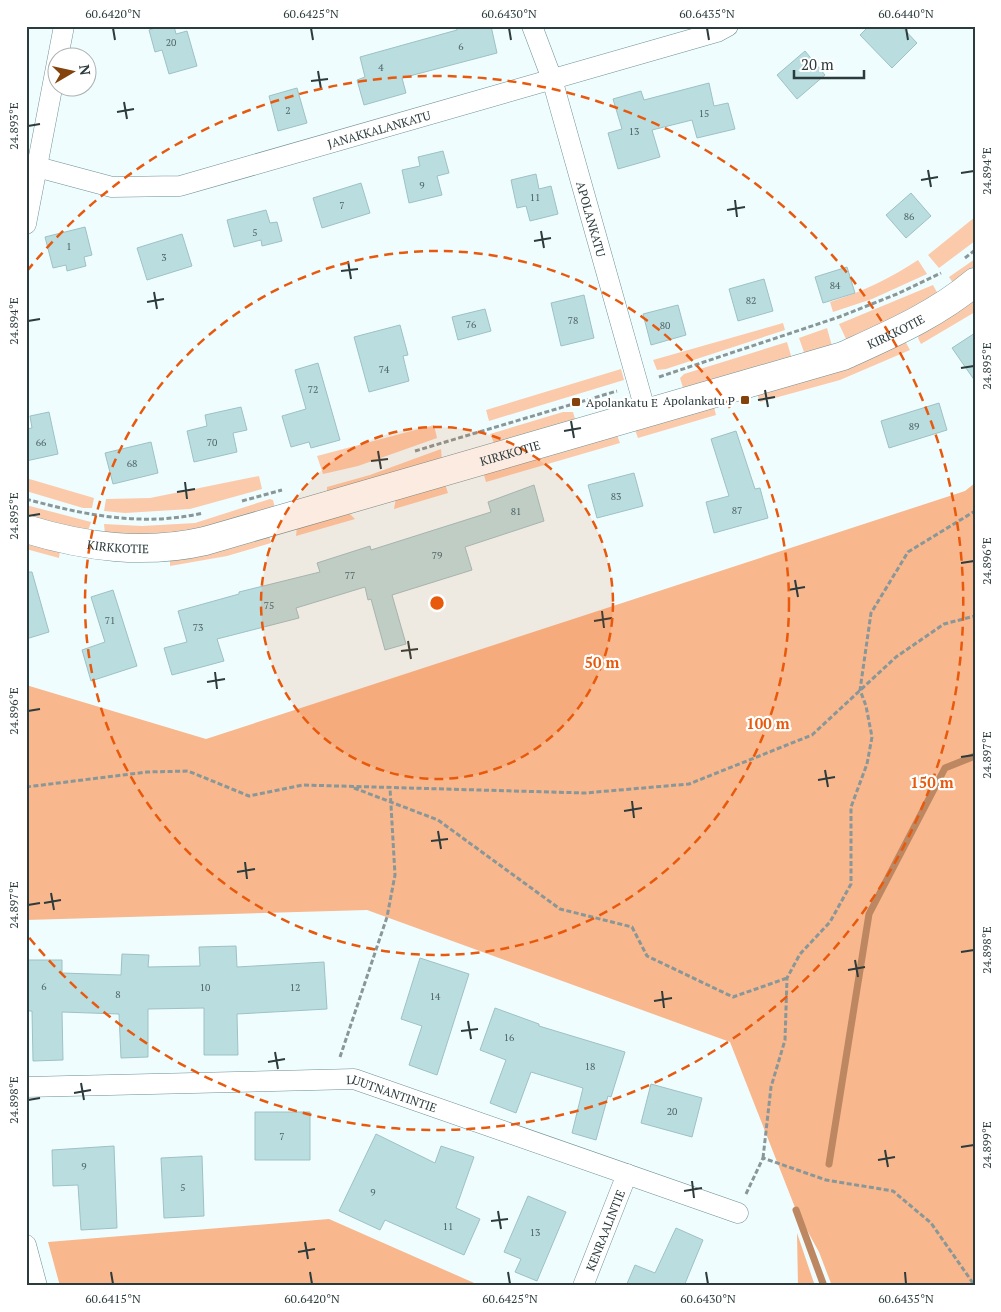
<svg xmlns="http://www.w3.org/2000/svg" width="1001" height="1312" viewBox="0 0 1001 1312" font-family="'PT Serif',serif">
	<style>
		.green { fill: #fbcaab }
		.forest { fill: #f8b78c }
		.lines { fill: none; stroke-linecap: round; stroke-linejoin: round }
		.stream { stroke: #bc8761; stroke-width: 7 }
		.building { fill: #badde0; stroke: #9ec1c4 }
		.street-casing { stroke: #6e8f92; stroke-width: 21 }
		.secondary-casing { stroke: #6e8f92; stroke-width: 29 }
		.path { stroke: #899799; stroke-width: 3; stroke-dasharray: 5 2.5; stroke-linecap: butt }
		.street { stroke: #fff; stroke-width: 20 }
		.secondary { stroke: #fff; stroke-width: 28 }
		.ticks { fill: none; stroke: #2c3b3c; stroke-width: 2 }
		.ring { fill: none; stroke: #e8590c; stroke-width: 2.5; stroke-dasharray: 9 6 }
		.poi-dot { fill: #84430c; stroke: #fff; stroke-width: 2 }
		.labels { text-anchor: middle; dominant-baseline: central; stroke-width: 4.5; stroke-linejoin: round; paint-order: stroke }
		.number-label { font-size: 10px; fill: #506465 }
		.street-label { font-size: 12px; fill: #2c3b3c; stroke: #fff }
		.poi-label { font-size: 12px; fill: #2c3b3c; stroke: #fff; text-anchor: end }
		.centre { fill: #e8590c; stroke: #fff; stroke-width: 2.5 }
		.ring-label { font-size: 15px; text-anchor: middle; font-weight: bold; fill: #e8590c; stroke: #fff; stroke-width: 4.5; stroke-linejoin: round; paint-order: stroke }
		.neatline { fill: none; stroke: #2c3b3c; stroke-width: 2 }
		.ticks-label { font-size: 12px; text-anchor: middle; fill: #2c3b3c }
	</style>
	<rect width="100%" height="100%" fill="#effdff"/>
	<!-- green -->
	<path class="green" d="M975 217V241L939 268 928 255Z
		M975 259V268L953 283 949 277Z
		M918 260 927 274 872 299 833 312 830 302C862 292 891 278 918 260Z
		M933 285 938 294 909 311 847 341 839 324Z
		M975 298V312L921 344 918 338 920 333Z
		M783 323 785 330 666 369 657 370 653 360Z
		M827 328 832 346 805 355 799 338Z
		M905 341 910 350 840 380 760 402 757 394Z
		M787 342 792 359 684 391 680 378 684 374Z
		M621 369 624 380 489 421 486 410Z
		M714 407 716 415 638 438 635 430Z
		M563 412H573L576 422 495 445 490 434Z
		M434 425 437 438 358 466 323 474 317 456Z
		M617 435 620 443 486 482 484 475 486 472Z
		M441 449 442 461 327 494V487L370 475Z
		M259 476 262 489 190 509 125 513 104 511 106 499 150 498Z
		M26 478 94 498 92 508H83L26 491Z
		M445 484 448 493 394 509 396 498Z
		M270 499 273 500 275 508 189 531 143 536 105 534 104 524 142 526 195 523Z
		M26 505 91 522 88 531 26 515Z
		M348 512 355 519 296 536 297 527Z
		M269 535 271 543 227 556 170 566V558Z
		M26 541 60 550 59 558 26 549Z"/>
	<!-- forest -->
	<path class="forest" d="M975 483V1286H832L819 1252 796 1210 730 1042 367 910 26 920V685L206 739 965 491Z
		M329 1219 481 1286H60L48 1242Z
		M797 1233 815 1286H798Z"/>
	<g class="lines">
		<!-- stream -->
		<path class="stream" d="M829 1164 869 914 945 768 975 756
			M796 1210 824 1286"/>
	</g>
	<!-- building -->
	<path class="building" d="M161 26H174L176 34 187 31 197 66 169 74 162 50 155 52 149 30Z
		M456 26H491L497 53 402 78 406 93 364 105 357 80 365 77 360 57 457 30Z
		M869 26H901L917 43 892 68 860 35Z
		M805 51 825 75 797 99 777 75Z
		M709 83 714 106 728 103 735 129 697 138 692 120 652 130 660 157 618 169 608 133 622 129 613 99 641 91 644 100Z
		M297 88 307 123 278 131 269 96Z
		M443 151 449 173 437 176 442 195 409 203 402 170 420 166 418 157Z
		M536 174 539 189 551 186 558 214 530 221 526 206 517 208 511 180Z
		M361 183 370 213 322 228 313 198Z
		M911 193 931 216 906 238 886 215Z
		M266 210 270 223 277 222 282 241 262 246 261 240 234 247 227 220Z
		M85 227 92 255 84 257 86 266 67 271 66 265 53 268 45 237Z
		M182 234 192 266 147 280 137 248Z
		M847 267 855 293 823 303 815 277Z
		M764 279 773 311 738 321 729 289Z
		M584 295 594 338 561 346 551 303Z
		M678 305 686 335 651 345 643 314Z
		M485 309 491 331 458 340 452 317Z
		M400 325 408 355 403 356 409 381 369 392 354 337Z
		M975 333V381L952 348Z
		M318 363 340 440 311 448 309 442 291 447 282 416 306 409 295 370Z
		M939 403 947 430 889 448 881 421Z
		M241 407 247 430 233 433 237 452 194 462 187 431 207 426 205 415Z
		M49 412 58 454 26 461V429L32 428 30 416Z
		M736 431 755 489 760 488 768 518 714 533 706 502 729 496 711 439Z
		M151 442 158 473 113 484 105 453Z
		M634 473 643 506 597 518 588 485Z
		M534 485 544 521 465 547 472 570 392 595 406 644 385 650 371 599 368 600 365 587 296 608 299 618 217 639 224 661 172 675 164 648 187 642 178 611 239 594V592L320 572 317 563 370 546 371 550 491 512 488 502Z
		M26 572H32L49 632 26 639Z
		M113 590 137 666 91 681 82 650 105 642 91 597Z
		M236 946 237 967 324 962 327 1009 237 1014 238 1055H204V1008L148 1009V1057L121 1058 119 1014 62 1012 63 1060 33 1061 32 1011H26V960H62V973L121 975 122 954 149 955 148 967 200 966 199 947Z
		M420 958 469 974 437 1075 409 1065 422 1026 401 1019Z
		M495 1008 539 1024V1026L625 1052 611 1097 608 1096 596 1140 572 1133 583 1088 531 1072 516 1113 490 1103 506 1060 480 1050Z
		M651 1084 702 1098 692 1137 641 1123Z
		M255 1112H310V1160H255Z
		M376 1134 435 1163 441 1146 474 1157 456 1208 480 1219 464 1255 385 1220 380 1230 339 1211Z
		M114 1146 117 1228 81 1230 78 1185 53 1186 52 1150Z
		M202 1156 204 1216 164 1218 161 1158Z
		M528 1196 566 1212 537 1281 515 1272 521 1259 504 1252Z
		M676 1228 703 1240 684 1286H626L635 1265 655 1273Z"/>
	<g class="lines">
		<defs>
			<g id="street">
				<path id="s1" d="M532 26 552 79 646 413"/>
				<path id="s2" d="M26 164 112 187 180 186 717 32 728 26"/>
				<path d="M26 224 64 26"/>
				<path id="s3" d="M26 1087 354 1079 738 1213"/>
				<path d="M26 1245 37 1286"/>
				<path id="s4" d="M583 1286 627 1174"/>
			</g>
			<g id="secondary">
				<path id="s5" d="M26 529C85 547 144 555 205 541L843 356C889 335 936 315 975 282"/>
			</g>
		</defs>
		<!-- street casing -->
		<use href="#street" class="street-casing"/>
		<!-- secondary casing -->
		<use href="#secondary" class="secondary-casing"/>
		<!-- path -->
		<path class="path" d="M965 258 975 250
			M659 377 839 317 897 294 941 273
			M415 451 617 391
			M26 499C84 515 143 527 203 513
			M242 501 282 490
			M26 787 147 772 188 771 249 796 303 785 585 793 689 784 812 735 896 657 944 624 975 616
			M354 788 438 820 560 909 632 927 647 956 733 997 787 978
			M340 1057 387 917 395 875 390 788
			M763 1158 771 1087 785 1040 787 978 800 954 830 922 851 884V807L867 764 872 737 866 706 860 690 871 613 908 552 975 511
			M746 1194 763 1158 826 1180 893 1191 931 1223 975 1286"/>
		<!-- street -->
		<use href="#street" class="street"/>
		<!-- secondary -->
		<use href="#secondary" class="secondary"/>
	</g>
	<!-- ticks -->
	<path class="ticks" d="M113 28 115 40M311 28 313 40M509 28 511 40M707 28 709 40M906 28 908 40M318 71 321 89M311 81 328 79M124 102 127 119M117 112 134 109M28 126 40 124M928 170 931 187M961 173 974 171M921 180 938 177M735 200 737 217M727 210 745 207M541 231 544 248M534 241 551 238M348 261 351 279M341 271 358 269M154 292 157 309M147 302 164 299M28 321 40 319M961 368 974 366M765 390 768 407M758 400 775 397M571 421 574 438M564 431 581 428M378 451 381 469M371 461 388 459M185 482 187 499M177 492 195 489M28 516 40 514M961 563 974 561M795 580 798 597M788 590 805 587M602 611 604 628M594 621 612 618M408 641 411 659M401 651 418 649M215 672 217 689M207 682 225 679M28 711 40 709M961 757 974 755M825 770 828 787M818 780 835 777M632 801 634 818M624 811 642 808M438 831 441 849M431 841 448 839M245 862 247 879M237 872 255 869M51 893 54 910M44 903 61 900M28 905 40 903M961 952 974 950M855 960 858 977M848 970 865 967M662 991 664 1008M654 1001 672 998M468 1021 471 1039M461 1031 478 1029M275 1052 278 1069M268 1062 285 1059M81 1083 84 1100M74 1093 91 1090M28 1100 40 1098M961 1147 974 1145M885 1150 888 1167M878 1160 895 1157M692 1181 694 1198M684 1191 702 1188M498 1211 501 1229M491 1221 508 1219M305 1242 308 1259M298 1252 315 1249M111 1272 113 1284M310 1272 312 1284M508 1272 510 1284M706 1272 708 1284M905 1272 906 1284"/>
	<!-- distance rings -->
	<circle cx="437" cy="603" r="176" fill="#e8590c" fill-opacity=".12"/>
	<g class="ring">
		<circle cx="437" cy="603" r="176"/>
		<circle cx="437" cy="603" r="352"/>
		<path d="M27 271A527 527 0 1 1 27 935"/>
	</g>
	<!-- markers -->
	<g class="poi-dot">
		<rect x="740" y="395" width="10" height="10" rx="2.5"/>
		<rect x="571" y="397" width="10" height="10" rx="2.5"/>
	</g>
	<g class="labels">
		<!-- number labels -->
		<g class="number-label">
			<text x="171" y="42">20</text>
			<text x="461" y="46">6</text>
			<text x="381" y="67">4</text>
			<text x="288" y="110">2</text>
			<text x="704" y="113">15</text>
			<text x="634" y="131">13</text>
			<text x="422" y="185">9</text>
			<text x="535" y="197">11</text>
			<text x="342" y="205">7</text>
			<text x="909" y="216">86</text>
			<text x="255" y="232">5</text>
			<text x="69" y="246">1</text>
			<text x="164" y="257">3</text>
			<text x="835" y="285">84</text>
			<text x="751" y="300">82</text>
			<text x="573" y="320">78</text>
			<text x="471" y="324">76</text>
			<text x="665" y="325">80</text>
			<text x="384" y="369">74</text>
			<text x="313" y="389">72</text>
			<text x="914" y="426">89</text>
			<text x="41" y="442">66</text>
			<text x="212" y="442">70</text>
			<text x="132" y="463">68</text>
			<text x="616" y="496">83</text>
			<text x="737" y="510">87</text>
			<text x="516" y="511">81</text>
			<text x="437" y="555">79</text>
			<text x="350" y="575">77</text>
			<text x="269" y="605">75</text>
			<text x="110" y="620">71</text>
			<text x="198" y="627">73</text>
			<text x="44" y="986">6</text>
			<text x="205" y="987">10</text>
			<text x="295" y="987">12</text>
			<text x="118" y="994">8</text>
			<text x="435" y="996">14</text>
			<text x="509" y="1037">16</text>
			<text x="590" y="1066">18</text>
			<text x="672" y="1111">20</text>
			<text x="282" y="1136">7</text>
			<text x="84" y="1166">9</text>
			<text x="183" y="1187">5</text>
			<text x="373" y="1192">9</text>
			<text x="448" y="1226">11</text>
			<text x="535" y="1232">13</text>
		</g>
		<!-- street labels -->
		<g class="street-label">
			<text stroke="none"><textPath href="#s2" startOffset="364">JANAKKALANKATU</textPath></text>
			<text stroke="none"><textPath href="#s1" startOffset="202">APOLANKATU</textPath></text>
			<text stroke="none"><textPath href="#s5" startOffset="904">KIRKKOTIE</textPath></text>
			<text stroke="none"><textPath href="#s5" startOffset="499">KIRKKOTIE</textPath></text>
			<text stroke="none"><textPath href="#s5" startOffset="94">KIRKKOTIE</textPath></text>
			<text stroke="none"><textPath href="#s3" startOffset="368">LUUTNANTINTIE</textPath></text>
			<text stroke="none"><textPath href="#s4" startOffset="60">KENRAALINTIE</textPath></text>
		</g>
		<!-- poi labels -->
		<g class="poi-label">
			<text x="735" y="400">Apolankatu P</text>
			<text x="586" y="402" text-anchor="start">Apolankatu E</text>
		</g>
	</g>
	<circle cx="437" cy="603" r="8" class="centre"/>
	<g class="ring-label">
		<text x="602" y="668">50 m</text>
		<text x="768" y="729">100 m</text>
		<text x="932" y="788">150 m</text>
	</g>
	<!-- border -->
	<rect width="1001" height="1312" fill="none" stroke="#ffffff" stroke-width="55"/>
	<!-- north arrow -->
	<g transform="translate(72 72) rotate(81)"><circle r="24" fill="#ffffff" stroke="#abb1b1"/>
	<path d="M0-4L9 19L0 12L-9 19Z" fill="#84430c"/>
	<text y="-8" font-size="14" font-weight="bold" text-anchor="middle" fill="#2c3b3c">N</text>
	</g>
	<!-- scale -->
	<path d="M794 70v8h70v-8" fill="none" stroke="#2c3b3c" stroke-width="2.5"/>
	<text x="801" y="70" font-size="15" fill="#2c3b3c" stroke="#ffffff" stroke-width="4" paint-order="stroke">20 m</text>
	<rect x="28" y="28" width="946" height="1256" class="neatline"/>
	<g class="ticks-label">
		<text x="113" y="18">60.6420°N</text>
		<text x="311" y="18">60.6425°N</text>
		<text x="509" y="18">60.6430°N</text>
		<text x="707" y="18">60.6435°N</text>
		<text x="906" y="18">60.6440°N</text>
		<text transform="translate(14 126) rotate(-90)" y="4">24.893°E</text>
		<text transform="translate(987 171) rotate(-90)" y="4">24.894°E</text>
		<text transform="translate(14 321) rotate(-90)" y="4">24.894°E</text>
		<text transform="translate(987 366) rotate(-90)" y="4">24.895°E</text>
		<text transform="translate(14 516) rotate(-90)" y="4">24.895°E</text>
		<text transform="translate(987 561) rotate(-90)" y="4">24.896°E</text>
		<text transform="translate(14 711) rotate(-90)" y="4">24.896°E</text>
		<text transform="translate(987 755) rotate(-90)" y="4">24.897°E</text>
		<text transform="translate(14 905) rotate(-90)" y="4">24.897°E</text>
		<text transform="translate(987 950) rotate(-90)" y="4">24.898°E</text>
		<text transform="translate(14 1100) rotate(-90)" y="4">24.898°E</text>
		<text transform="translate(987 1145) rotate(-90)" y="4">24.899°E</text>
		<text x="113" y="1303">60.6415°N</text>
		<text x="312" y="1303">60.6420°N</text>
		<text x="510" y="1303">60.6425°N</text>
		<text x="708" y="1303">60.6430°N</text>
		<text x="906" y="1303">60.6435°N</text>
	</g>
</svg>
